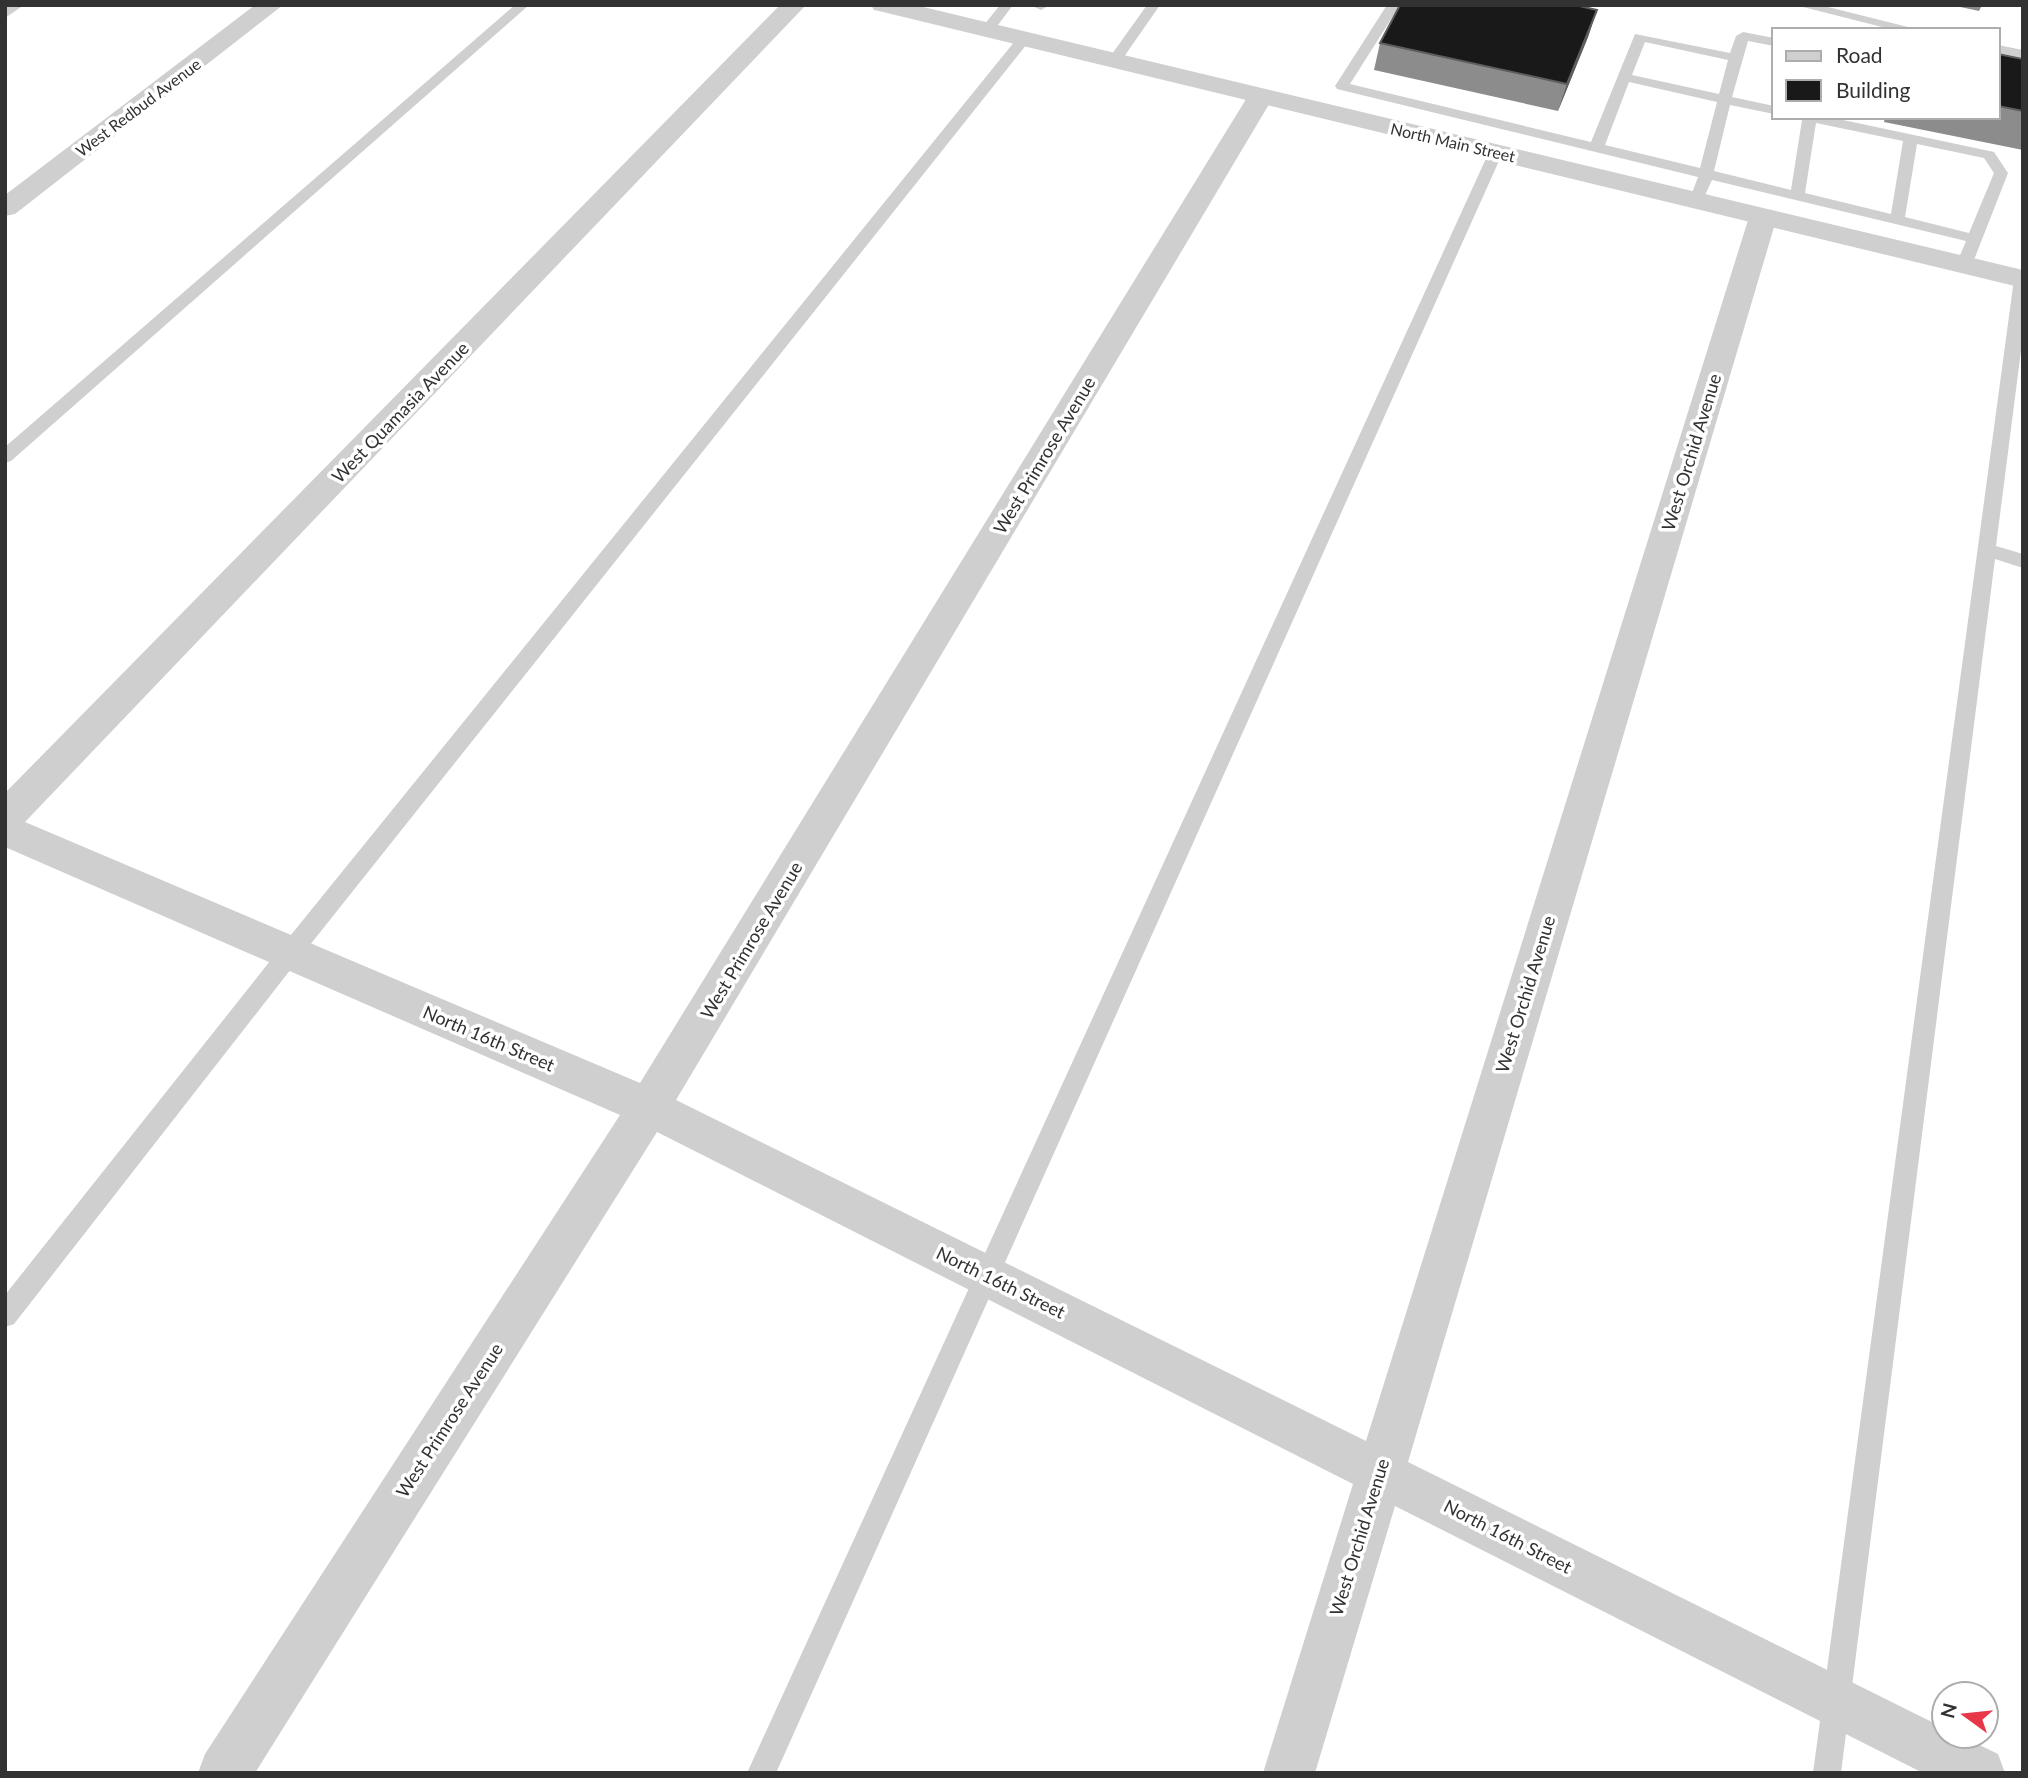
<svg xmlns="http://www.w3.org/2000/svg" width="2028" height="1778" viewBox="0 0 2028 1778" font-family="Lato,sans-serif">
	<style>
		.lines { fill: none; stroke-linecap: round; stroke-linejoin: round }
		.service { fill: #cfcfcf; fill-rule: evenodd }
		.minor { fill: #cfcfcf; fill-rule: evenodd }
		.tertiary { fill: #cfcfcf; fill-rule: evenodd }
		.wall { fill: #8c8c8c }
		.shaded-wall { fill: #5e5e5e }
		.building { fill: #191919; stroke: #5e5e5e; stroke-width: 2 }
		.labels { text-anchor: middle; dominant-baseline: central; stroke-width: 7; stroke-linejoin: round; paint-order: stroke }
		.far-street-label { font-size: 16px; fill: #323232; stroke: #fff }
		.street-label { font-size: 18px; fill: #323232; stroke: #fff }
	</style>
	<rect width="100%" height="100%" fill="#fff"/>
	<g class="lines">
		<!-- service -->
		<path class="service" d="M9 5H24L5 18V8Z
			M515 5H529L11 461 5 463V447Z
			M1000 5H1013L992 33H982L980 30Z
			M1030 5H1047L1048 6 1041 10Z
			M1147 5H1160L1119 64H1109L1107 61Z
			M1387 5H1400L1350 84 1591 142 1635 34 1730 53 1736 36 1743 32 1774 38V46L1748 41 1732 97 1774 106V114L1730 105 1714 171 1791 190 1802 120 1800 117H1829L1994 152 2008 173 1972 265 1964 270 1956 265 1966 241 1712 180 1701 204H1691L1689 201 1698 177 1337 89 1335 86ZM1645 42 1728 60 1719 94 1632 75ZM1629 82 1717 102 1700 168 1605 145ZM1816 123 1903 141 1891 214 1805 193ZM1917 144 1984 158 1994 173 1969 233 1905 217Z
			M1795 5H1820L1920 30H1894Z
			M1019 36 1031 39 298 960 14 1324 5 1327V1295L282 946Z
			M1998 45 2023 50V58L1998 53Z
			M1496 148 1503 152 776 1773H747L1489 152Z
			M2022 274 2023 335 1996 546 2023 554V568L1995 559 1841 1773H1813L2014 279Z"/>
		<!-- minor -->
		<path class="minor" d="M255 5H283L15 214 5 216V195Z
			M780 5H806L25 822 640 1083 1248 96 1252 91H1270L1274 96 676 1100 1366 1441 1749 217 1753 211 1763 209 1773 211 1777 217 1408 1462 1944 1728V1736H1961L1998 1754 2005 1773H1923L1395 1506 1315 1773H1263L1353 1484 657 1132 255 1773H198L205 1754 620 1115 5 847V793Z"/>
		<!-- tertiary -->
		<path class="tertiary" d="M871 5H915L2023 270V288L883 12 874 10Z"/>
	</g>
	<!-- wall -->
	<path class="wall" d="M1951 5H1982L1979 11Z
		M1597 10 1588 37 1558 111 1374 70 1380 43Z
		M1998 54 2023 59V150L1884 122 1885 117H1998Z"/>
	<!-- shaded-wall -->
	<path class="shaded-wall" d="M1597 10 1588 37 1558 111 1567 84Z"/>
	<!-- building -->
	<path class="building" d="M1400 5H1575L1597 10 1567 84 1380 43Z
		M1998 54 2023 59V111L1998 106Z"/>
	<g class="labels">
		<!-- far-street labels -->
		<g class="far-street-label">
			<text transform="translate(138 107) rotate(-37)">West Redbud Avenue</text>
			<text transform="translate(1453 142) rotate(13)">North Main Street</text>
		</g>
		<!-- street labels -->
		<g class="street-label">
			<text transform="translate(400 412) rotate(-46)">West Quamasia Avenue</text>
			<text transform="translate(1691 452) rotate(-73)">West Orchid Avenue</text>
			<text transform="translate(1044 455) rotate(-59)">West Primrose Avenue</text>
			<text transform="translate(751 940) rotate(-59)">West Primrose Avenue</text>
			<text transform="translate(1525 994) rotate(-73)">West Orchid Avenue</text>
			<text transform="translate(489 1038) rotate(23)">North 16th Street</text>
			<text transform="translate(1001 1282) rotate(26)">North 16th Street</text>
			<text transform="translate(449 1420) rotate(-57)">West Primrose Avenue</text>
			<text transform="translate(1508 1536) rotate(27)">North 16th Street</text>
			<text transform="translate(1359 1537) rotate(-73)">West Orchid Avenue</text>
		</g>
	</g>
	<!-- border -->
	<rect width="2028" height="1778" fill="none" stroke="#323232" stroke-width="14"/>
	<!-- legend -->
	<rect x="1772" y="28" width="228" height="91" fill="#ffffff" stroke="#adadad" stroke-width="2"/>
	<rect x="1786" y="51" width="35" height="10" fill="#cfcfcf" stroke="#adadad" stroke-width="2"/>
	<text x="1836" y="63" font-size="21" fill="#323232">Road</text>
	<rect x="1786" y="80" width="35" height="21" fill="#191919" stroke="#adadad" stroke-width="2"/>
	<text x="1836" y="98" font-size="21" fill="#323232">Building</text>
	<!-- north arrow -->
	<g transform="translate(1965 1715) rotate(285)"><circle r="33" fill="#ffffff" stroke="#adadad" stroke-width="2"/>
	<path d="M0-5L12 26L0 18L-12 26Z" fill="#e73748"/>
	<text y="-10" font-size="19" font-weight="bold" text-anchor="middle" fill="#323232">N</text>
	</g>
</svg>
